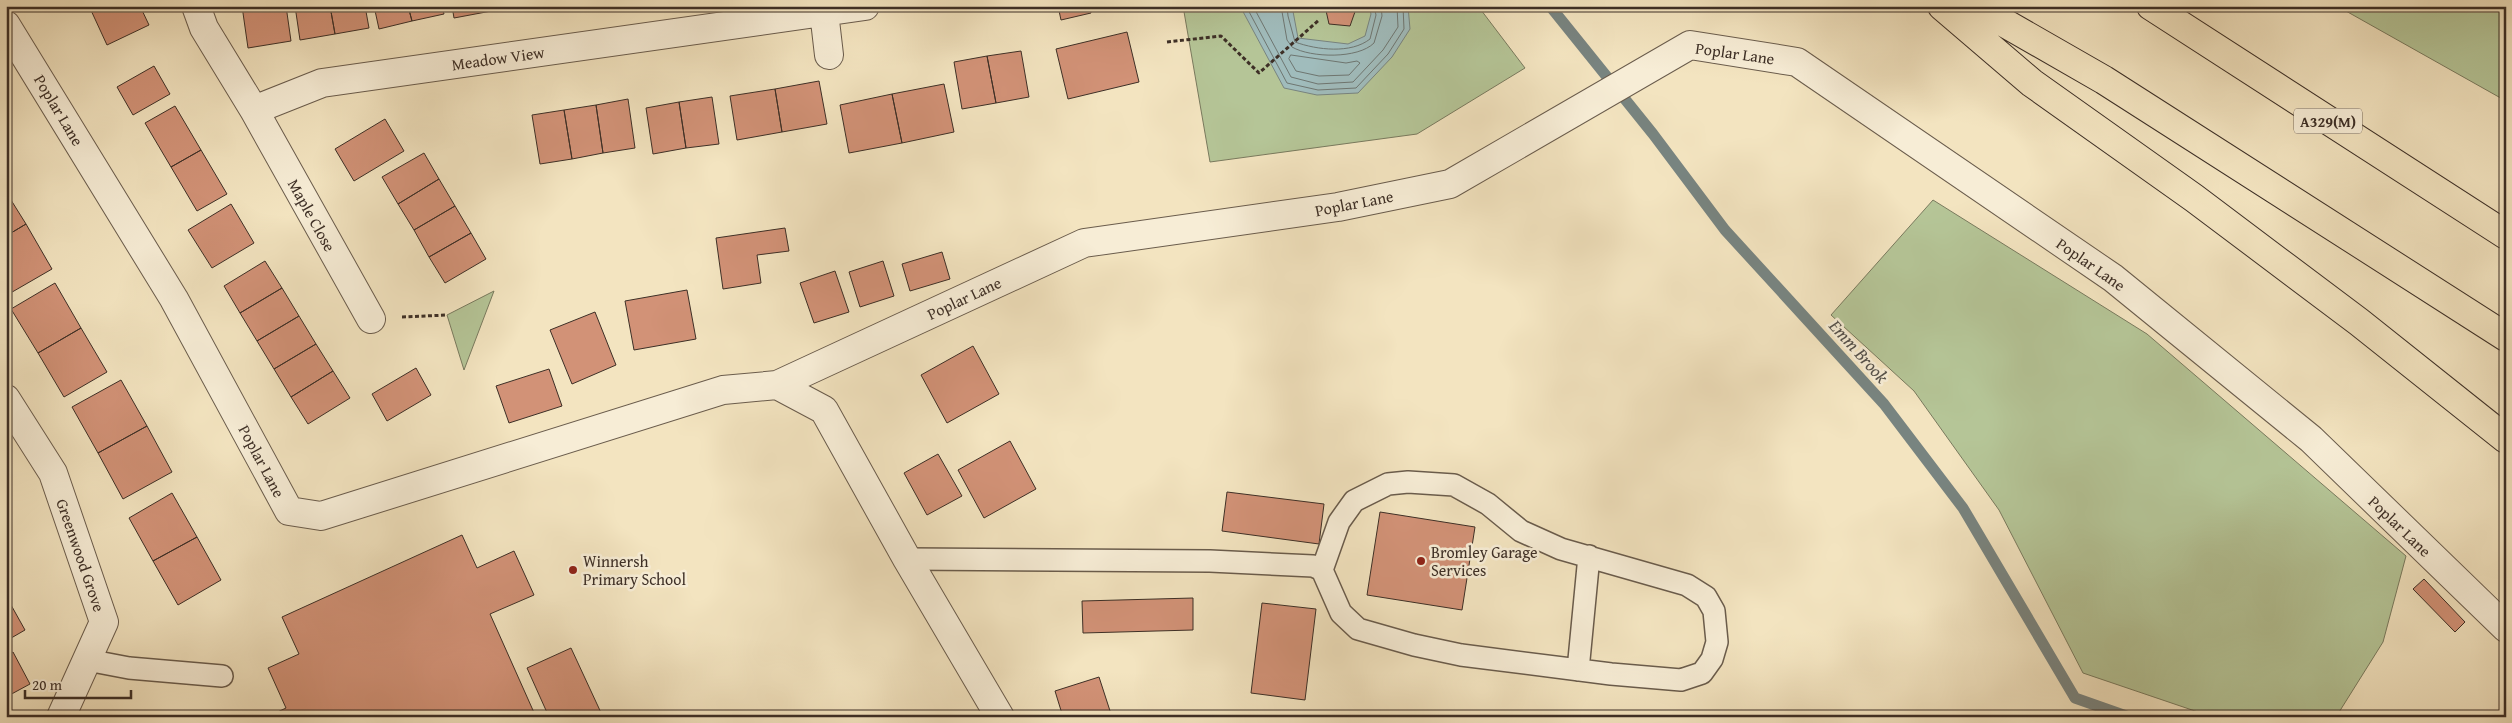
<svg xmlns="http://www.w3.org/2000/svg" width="2512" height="723" viewBox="0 0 2512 723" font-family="'Gentium Book Plus',serif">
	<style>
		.green { fill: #b5c597; stroke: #797a5e }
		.water { fill: #a0bcbc; stroke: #788480 }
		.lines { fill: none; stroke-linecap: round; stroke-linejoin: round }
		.shore { stroke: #6e7671; stroke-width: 1 }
		.stream { stroke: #788480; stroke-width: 11 }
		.building { fill: #d29277; stroke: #3d2f26 }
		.lane-casing { stroke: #6a5c4c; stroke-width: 24 }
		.street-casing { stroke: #6a5c4c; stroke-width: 30 }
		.highway-casing { stroke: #3d2f26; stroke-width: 30 }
		.path { stroke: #3d2f26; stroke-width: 3; stroke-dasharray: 4 2.5; stroke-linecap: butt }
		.lane { stroke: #f7edd6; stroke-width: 21 }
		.street { stroke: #f7edd6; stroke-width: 28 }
		.highway { stroke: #f3e4c0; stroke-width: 28 }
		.poi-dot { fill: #8f2418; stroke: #f7edd6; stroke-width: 2 }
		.labels { text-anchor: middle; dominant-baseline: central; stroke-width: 5; stroke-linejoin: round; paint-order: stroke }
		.shield { fill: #f7edd6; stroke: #75685b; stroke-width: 1 }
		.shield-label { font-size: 15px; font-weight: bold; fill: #3d2f26 }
		.street-label { font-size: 16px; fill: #3d2f26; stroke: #f7edd6 }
		.poi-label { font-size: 16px; fill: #3d2f26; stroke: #f7edd6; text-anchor: start }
		.water-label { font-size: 18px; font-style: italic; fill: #56524c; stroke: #f7edd6 }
	</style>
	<rect width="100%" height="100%" fill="#f3e4c0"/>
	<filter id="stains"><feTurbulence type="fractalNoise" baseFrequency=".004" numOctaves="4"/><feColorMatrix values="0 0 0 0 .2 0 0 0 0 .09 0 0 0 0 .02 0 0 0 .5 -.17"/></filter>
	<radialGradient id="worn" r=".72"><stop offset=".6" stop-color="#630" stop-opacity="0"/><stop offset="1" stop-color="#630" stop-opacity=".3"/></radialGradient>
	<!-- green -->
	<path class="green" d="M1183 6H1478L1525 68 1417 134 1210 162Z
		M2337 6H2506V101Z
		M1933 200 2147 334 2406 556 2383 642 2336 717H2231L2198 712 2083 673 1999 510 1914 391 1831 315Z
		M494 291 464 370 447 315Z"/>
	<!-- water -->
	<path class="water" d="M1240 6H1292L1298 38 1348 44 1365 36 1371 14 1369 6H1408L1410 29 1392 57 1358 93 1317 95 1284 88Z"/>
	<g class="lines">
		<!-- shore -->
		<path class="shore" d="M1246 6 1287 83 1318 90 1356 88 1388 54 1404 29 1403 6
			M1253 6 1291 77 1318 84 1353 82 1383 50 1398 27 1397 6
			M1281 6 1287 40 1292 47C1311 58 1358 59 1374 43L1382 16 1381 6
			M1287 6 1288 16 1295 42C1317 50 1351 54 1370 39L1376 15 1374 6
			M1291 55 1346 63 1357 61 1360 63 1349 75 1319 76 1296 71 1289 59Z"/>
		<!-- stream -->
		<path class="stream" d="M1550 6 1653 134 1725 230 1884 404 1963 508 2075 698 2129 717"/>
	</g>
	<!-- building -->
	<path class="building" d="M89 6H140L149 25 107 45Z
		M242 6H286L291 41 248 48Z
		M295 6H330L335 34 300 40Z
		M330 6H365L369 28 335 34Z
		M374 6H408L412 21 379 29Z
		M408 6H442L444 14 412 21Z
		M452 6H485L486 12 454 18Z
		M485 6H516L486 12Z
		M1058 6H1090L1091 13 1061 20Z
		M1325 6H1357L1350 26 1329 24Z
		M1127 32 1139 82 1068 99 1056 49Z
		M1021 51 1029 97 996 103 987 56Z
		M987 56 996 103 962 109 954 62Z
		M154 66 170 94 133 115 117 87Z
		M819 81 827 124 782 132 775 89Z
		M944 84 954 132 902 143 892 94Z
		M775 89 782 132 737 140 730 96Z
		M892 94 902 143 849 153 840 105Z
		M712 97 719 144 686 148 679 102Z
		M628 99 635 148 603 153 596 105Z
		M679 102 686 148 653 154 646 108Z
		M596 105 603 153 572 159 564 110Z
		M175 106 201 150 171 167 145 123Z
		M564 110 572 159 540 164 532 115Z
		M385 119 404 151 354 181 335 149Z
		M201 150 227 194 197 211 171 167Z
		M424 153 439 179 398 204 382 177Z
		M439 179 455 206 414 230 398 204Z
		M6 192 26 224 6 236Z
		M231 204 254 243 212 268 188 230Z
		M455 206 471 233 429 257 414 230Z
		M26 224 52 269 7 295 6 236Z
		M785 228 789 251 757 255 761 283 723 289 716 238Z
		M471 233 486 259 445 283 429 257Z
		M942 252 950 279 910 291 902 264Z
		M265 261 282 288 240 313 224 286Z
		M883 261 894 296 860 307 849 272Z
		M835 271 849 312 814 323 800 283Z
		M55 283 81 328 38 353 11 309Z
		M282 288 299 316 257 341 240 313Z
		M687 290 696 339 634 350 625 301Z
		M595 312 616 365 572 384 550 330Z
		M299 316 316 344 274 369 257 341Z
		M81 328 107 372 64 397 38 353Z
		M316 344 333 371 291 397 274 369Z
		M973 346 999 394 947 423 921 375Z
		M416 368 431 395 387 421 372 394Z
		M549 369 562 406 509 423 496 386Z
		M333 371 350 398 308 424 291 397Z
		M121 380 147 426 98 453 72 407Z
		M147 426 172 472 123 499 98 453Z
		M1010 441 1036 489 984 518 958 470Z
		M938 454 962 496 927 515 904 473Z
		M1227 492 1324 504 1319 544 1222 531Z
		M172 493 197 537 153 561 129 518Z
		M1380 512 1475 527 1462 610 1367 595Z
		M462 535 477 568 514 551 534 595 490 614 536 717H267L286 708 268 668 299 654 282 617Z
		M197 537 221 580 178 605 153 561Z
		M2424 579 2465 622 2455 632 2413 589Z
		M6 596 25 630 6 641Z
		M1193 598V630L1083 633 1082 601Z
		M1262 603 1316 609 1305 700 1251 693Z
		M571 648 603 717H549L527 668Z
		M13 652 30 684 6 697V656Z
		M1099 677 1112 717H1063L1055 691Z"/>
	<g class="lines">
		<defs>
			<path id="lane" d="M907 559 1210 561 1313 566 1322 570 1341 613 1358 629 1414 645 1461 655 1611 674 1681 680 1702 673 1712 659 1717 642 1714 611 1706 597 1687 585 1561 549 1521 531 1488 504 1454 485 1408 482 1388 484 1354 501 1339 522 1322 570
				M87 660 129 668 222 676
				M1578 670 1589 556"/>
			<path id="street" d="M196 6 204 28 254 110 322 83 865 6
				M824 12 829 55
				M6 25 174 299 289 511 321 516 723 390 777 385 1084 243 1338 207 1450 184 1690 45 1797 62 2113 278 2311 439 2506 628
				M254 110 371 319
				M777 385 824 410 907 559 1000 717
				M6 399 53 473 104 622 61 717"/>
			<path id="highway" d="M1942 6 2032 83 2194 198 2359 322 2506 439
				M1975 6 2104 80 2506 337
				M2151 6 2506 235"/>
		</defs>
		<!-- lane casing -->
		<use href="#lane" class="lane-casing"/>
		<!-- street casing -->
		<use href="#street" class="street-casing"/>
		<!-- highway casing -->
		<use href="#highway" class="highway-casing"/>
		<!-- path -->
		<path class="path" d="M1167 42 1221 36 1259 73 1319 20
			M402 317 447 315"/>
		<!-- lane -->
		<use href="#lane" class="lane"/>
		<!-- street -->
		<use href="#street" class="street"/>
		<!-- highway -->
		<use href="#highway" class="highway"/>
	</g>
	<!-- markers -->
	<g class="poi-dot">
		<circle cx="1421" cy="561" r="5"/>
		<circle cx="573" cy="570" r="5"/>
	</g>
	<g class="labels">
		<!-- shield labels -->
		<rect class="shield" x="2294" y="108.5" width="68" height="25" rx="4"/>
		<g class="shield-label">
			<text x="2328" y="121">A329(M)</text>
		</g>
		<!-- street labels -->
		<g class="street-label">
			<text transform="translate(1735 53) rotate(8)">Poplar Lane</text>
			<text transform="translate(498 58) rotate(-8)">Meadow View</text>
			<text transform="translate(59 110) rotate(59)">Poplar Lane</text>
			<text transform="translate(1354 203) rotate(-11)">Poplar Lane</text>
			<text transform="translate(312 215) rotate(61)">Maple Close</text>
			<text transform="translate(2091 264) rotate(35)">Poplar Lane</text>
			<text transform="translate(964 298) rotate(-25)">Poplar Lane</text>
			<text transform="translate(262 461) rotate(62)">Poplar Lane</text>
			<text transform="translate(2400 526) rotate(44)">Poplar Lane</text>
			<text transform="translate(81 555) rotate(71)">Greenwood Grove</text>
		</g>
		<!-- poi labels -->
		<g class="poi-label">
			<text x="1431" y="552">Bromley Garage<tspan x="1431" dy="18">Services</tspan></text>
			<text x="583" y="561">Winnersh<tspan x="583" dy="18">Primary School</tspan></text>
		</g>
		<!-- water labels -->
		<g class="water-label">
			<text transform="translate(1859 351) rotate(48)">Emm Brook</text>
		</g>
	</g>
	<!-- margin -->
	<rect width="2512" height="723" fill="none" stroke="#f3e4c0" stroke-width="25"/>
	<rect x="8" y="8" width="2497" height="708" fill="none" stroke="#3d2f26" stroke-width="2.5"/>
	<rect x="12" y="12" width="2487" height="698" fill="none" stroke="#3d2f26"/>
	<!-- scale -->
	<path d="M25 690v8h106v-8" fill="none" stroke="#3d2f26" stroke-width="2.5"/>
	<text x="32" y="690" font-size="15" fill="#3d2f26" stroke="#f7edd6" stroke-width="4" paint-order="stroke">20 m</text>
	<rect width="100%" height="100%" filter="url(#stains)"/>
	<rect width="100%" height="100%" fill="url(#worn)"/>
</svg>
